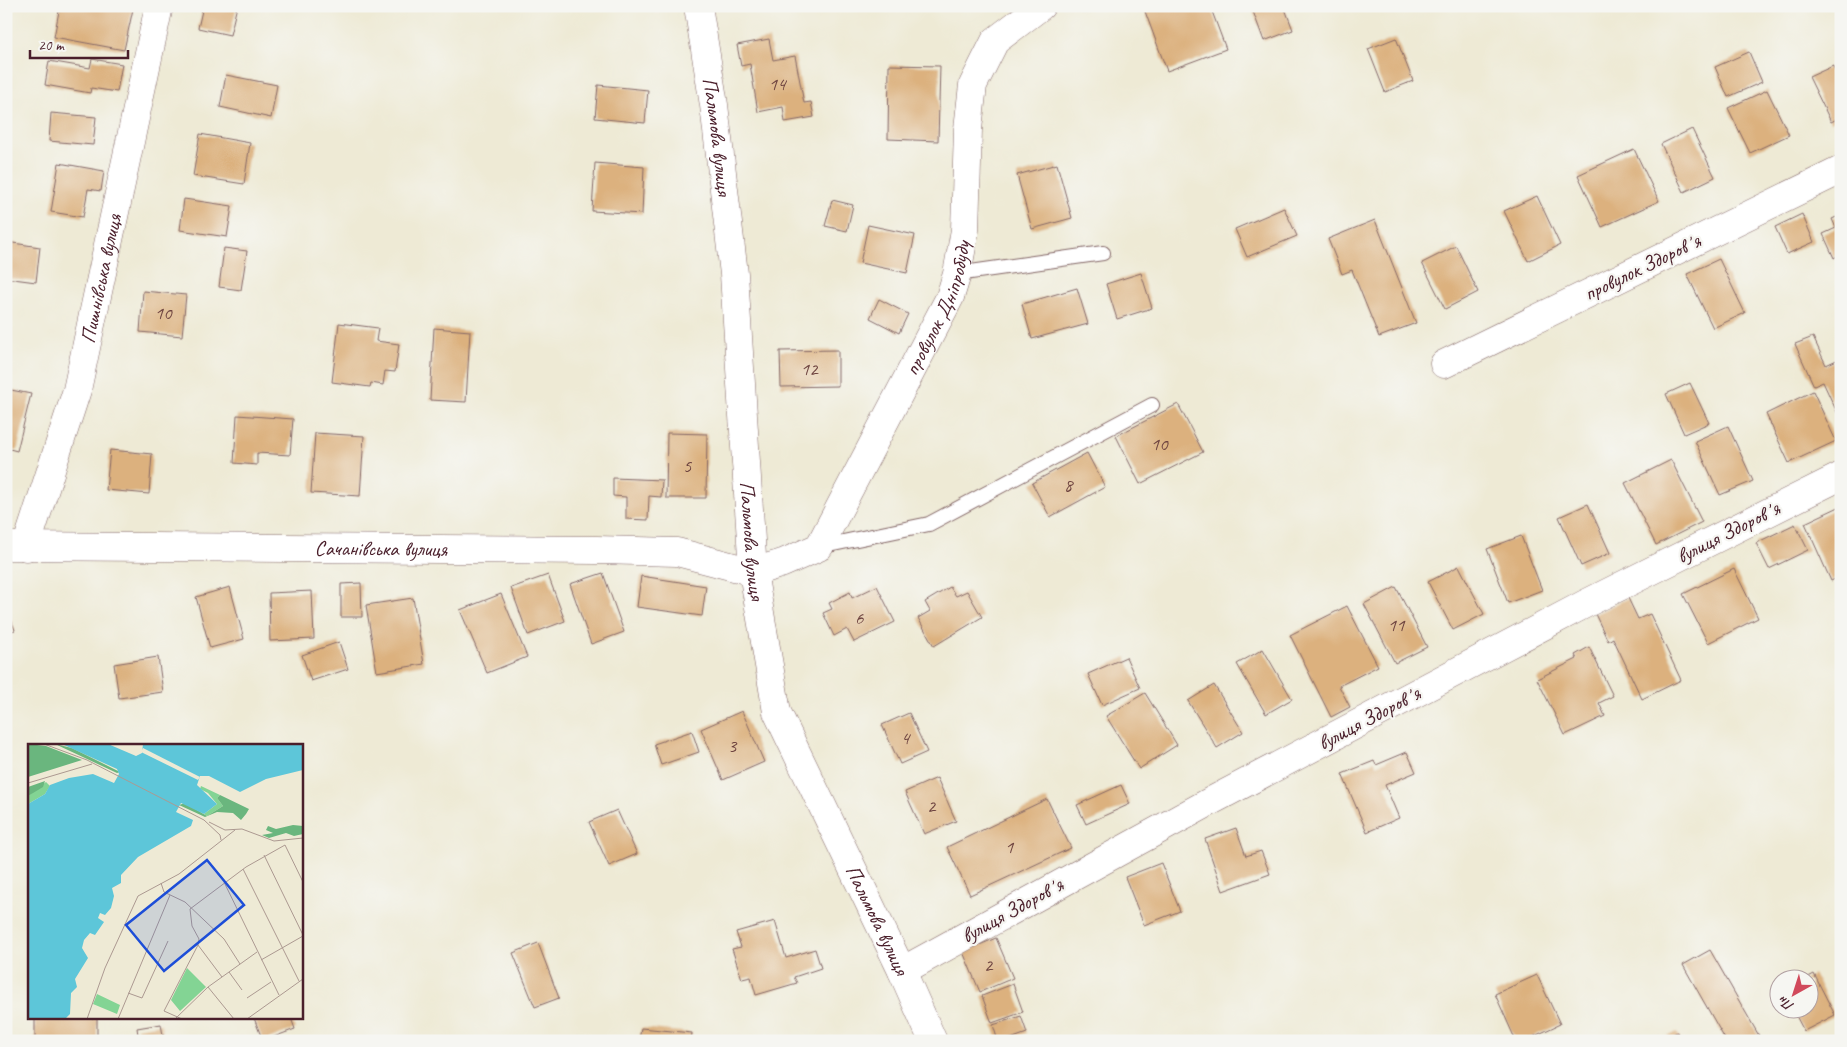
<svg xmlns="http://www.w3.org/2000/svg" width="1847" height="1047" viewBox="0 0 1847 1047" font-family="Caveat,sans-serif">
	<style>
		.building { fill: #dcb17e }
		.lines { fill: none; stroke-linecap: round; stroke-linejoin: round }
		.service-casing { stroke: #836666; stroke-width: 16 }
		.minor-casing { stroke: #836666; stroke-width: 29 }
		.service { stroke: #fff; stroke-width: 14 }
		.minor { stroke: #fff; stroke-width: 28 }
		.labels { text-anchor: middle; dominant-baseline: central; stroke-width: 4.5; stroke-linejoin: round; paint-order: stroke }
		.number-label { font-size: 19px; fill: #6e4440 }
		.street-label { font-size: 21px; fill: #4a1f2b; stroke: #f6f6f2 }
		.inset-road { fill: none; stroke: #ac9991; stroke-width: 1 }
		.view { fill: #1d4ed8; fill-opacity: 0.15; stroke: #1d4ed8; stroke-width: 2.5 }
		.inset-edge { fill: none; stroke: #4a1f2b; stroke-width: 2.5 }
	</style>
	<rect width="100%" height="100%" fill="#f6f6f2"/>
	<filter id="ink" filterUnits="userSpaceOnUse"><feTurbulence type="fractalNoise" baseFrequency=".02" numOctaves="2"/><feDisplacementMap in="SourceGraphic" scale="10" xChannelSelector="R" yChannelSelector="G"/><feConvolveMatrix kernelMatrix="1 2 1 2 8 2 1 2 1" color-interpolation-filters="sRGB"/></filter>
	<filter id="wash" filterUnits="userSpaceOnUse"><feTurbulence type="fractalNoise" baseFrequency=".0096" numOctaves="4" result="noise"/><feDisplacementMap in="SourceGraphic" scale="20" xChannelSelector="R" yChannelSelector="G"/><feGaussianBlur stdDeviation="1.12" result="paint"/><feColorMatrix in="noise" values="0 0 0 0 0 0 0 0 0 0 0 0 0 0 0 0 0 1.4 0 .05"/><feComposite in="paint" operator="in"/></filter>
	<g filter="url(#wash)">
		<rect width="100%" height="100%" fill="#eeead5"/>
		<g id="blocks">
			<!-- building -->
			<path class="building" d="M60 6H120L133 9 124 50 54 37Z
				M203 6H237L230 35 198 28Z
				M1143 6H1210L1226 49 1167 71Z
				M1251 6H1284L1293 30 1264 41Z
				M1396 38 1413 81 1385 92 1368 49Z
				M769 39 773 60 795 56 804 103 811 102 814 117 785 122 783 107 758 112 750 64 741 66 737 45Z
				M1749 52 1762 82 1728 97 1715 67Z
				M92 59 122 64 117 92 91 88 90 93 45 85 49 61 90 68Z
				M889 65 940 66 938 141 888 139Z
				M1833 66 1841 83V117L1831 122 1809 77Z
				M226 75 277 85 271 118 220 107Z
				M598 85 648 90 645 123 595 118Z
				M1767 90 1789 135 1750 153 1728 108Z
				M51 113 96 117 93 145 49 141Z
				M1692 129 1715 177 1684 192 1661 144Z
				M200 134 250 143 244 184 193 176Z
				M1634 149 1659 201 1602 227 1578 175Z
				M59 163 104 171 101 191 88 189 83 217 51 212Z
				M595 163 644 167 642 214 592 211Z
				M1057 164 1072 218 1032 229 1017 175Z
				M1537 196 1560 245 1528 261 1504 211Z
				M184 199 232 206 227 237 180 230Z
				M832 200 853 205 847 231 825 226Z
				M1284 208 1297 236 1247 257 1235 229Z
				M1802 214 1814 242 1787 254 1775 227Z
				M1841 215V254L1834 258 1823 234 1836 228 1832 219Z
				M1375 220 1416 323 1379 337 1352 270 1342 274 1328 239Z
				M868 225 915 235 907 273 860 263Z
				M6 242 40 247 36 282 6 278Z
				M1456 246 1478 292 1445 309 1422 263Z
				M224 248 247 251 241 290 219 287Z
				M1719 259 1745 313 1713 328 1687 274Z
				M1141 273 1152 308 1117 319 1106 284Z
				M1077 288 1088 324 1032 339 1022 304Z
				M143 291 186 295 182 336 140 332Z
				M879 299 908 314 899 333 870 318Z
				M339 323 378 328 376 341 399 344 395 372 385 371 383 385 371 383 370 387 332 382Z
				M434 328 470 331 466 402 430 400Z
				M1813 337 1826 365 1841 358V421L1823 382 1814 386 1795 344Z
				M838 350V386L781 387 780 351Z
				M1690 383 1709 423 1684 434 1666 394Z
				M6 389 31 394 17 451 6 448Z
				M1813 391 1836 441 1789 463 1766 414Z
				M1178 404 1203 452 1140 484 1116 436Z
				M237 415 293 419 290 455 257 453V465L234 463Z
				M1728 426 1753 481 1720 495 1695 441Z
				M315 433 364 436 360 496 311 493Z
				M667 433 707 434 706 498H666Z
				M110 450 152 454 149 494 106 490Z
				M1087 453 1105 487 1050 517 1032 483Z
				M1671 460 1702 522 1656 545 1625 483Z
				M613 478 662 480 661 497 649 496 648 520 626 519V497L613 496Z
				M1588 504 1610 553 1581 566 1559 517Z
				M1841 506V576L1831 581 1805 523Z
				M1795 524 1808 550 1769 569 1756 543Z
				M1521 536 1542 590 1508 603 1487 549Z
				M1459 566 1484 614 1453 630 1428 582Z
				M1734 569 1758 618 1708 643 1683 594Z
				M603 573 624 632 591 644 570 584Z
				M548 575 565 621 528 635 511 588Z
				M641 576 706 586 702 616 637 607Z
				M361 583 362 617H341V584Z
				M877 586 895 622 854 642 847 629 834 636 823 613 832 609 829 603 850 592 852 598Z
				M230 587 244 639 210 648 196 597Z
				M950 587 956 596 967 591 982 617 934 646 918 618 930 611 925 602Z
				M1396 587 1427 647 1395 663 1364 604Z
				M312 591 314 639 270 641 269 593Z
				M501 594 527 657 487 673 460 610Z
				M413 598 424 664 377 672 366 605Z
				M1628 598 1638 619 1650 614 1681 680 1642 699 1613 638 1608 641 1595 614Z
				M1347 606 1378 666 1339 686 1350 707 1331 717 1290 635Z
				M6 607 15 630 6 633Z
				M339 642 348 669 311 681 302 655Z
				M1589 647 1613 696 1599 703 1605 716 1565 735 1537 679 1577 659 1575 655Z
				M1263 649 1292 699 1266 714 1237 664Z
				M158 657 163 692 119 698 114 664Z
				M1126 657 1140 688 1102 705 1088 674Z
				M1214 685 1243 732 1217 748 1188 701Z
				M1145 693 1177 745 1139 769 1106 716Z
				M742 711 764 762 723 780 701 729Z
				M909 713 927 752 900 764 882 725Z
				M692 731 699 752 661 765 654 744Z
				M1407 752 1416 772 1385 785 1399 818 1367 832 1342 774 1374 761 1376 765Z
				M937 778 956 821 924 834 905 792Z
				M1121 785 1130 804 1086 824 1077 805Z
				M1047 799 1071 848 970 895 947 847Z
				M617 810 637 854 609 866 589 822Z
				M1236 828 1246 856 1261 851 1270 874 1223 891 1205 839Z
				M1161 863 1180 911 1144 925 1125 877Z
				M775 921 786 958 815 949 821 968 794 977 797 983 756 995 751 977 742 979 732 949 741 947 736 932Z
				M996 938 1013 978 980 992 963 952Z
				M538 943 559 998 535 1007 513 953Z
				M1710 950 1762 1041H1726L1683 965Z
				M1814 974 1835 1015 1804 1031 1793 1010H1810V980H1803Z
				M1537 975 1560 1024 1524 1041H1516L1495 994Z
				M1013 984 1023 1012 992 1023 982 996Z
				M1021 1016 1027 1033 1005 1041H998L993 1025Z
				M35 1018H97V1041H35Z
				M254 1018H291L295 1029 263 1041Z
				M161 1024 164 1041H139L137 1028Z
				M641 1028 692 1033 691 1041H639Z
				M1677 1032 1681 1041H1660Z"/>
		</g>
	</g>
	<g filter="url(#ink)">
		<use href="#blocks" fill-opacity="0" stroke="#836666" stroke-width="1"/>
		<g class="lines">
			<defs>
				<path id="service" d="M957 274 1103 253
					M819 547 929 524 1152 405"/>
				<g id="minor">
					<path id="s1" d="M698 6 714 105 734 274 753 572 777 712 902 971 933 1041"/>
					<path d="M1444 364 1841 170"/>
					<path id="s2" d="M6 546 597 550 677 552 753 572 783 563 819 547 950 297 957 274 965 230 968 129 973 85 995 41 1041 6"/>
					<path id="s3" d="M26 547 77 390 159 6"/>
					<path d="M902 971 1213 800 1585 604 1841 476"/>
				</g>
			</defs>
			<!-- service casing -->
			<use href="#service" class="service-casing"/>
			<!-- minor casing -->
			<use href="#minor" class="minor-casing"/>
			<!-- service -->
			<use href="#service" class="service"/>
			<!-- minor -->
			<use href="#minor" class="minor"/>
		</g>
	</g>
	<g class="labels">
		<!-- number labels -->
		<g class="number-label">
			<text x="777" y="84">14</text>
			<text x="163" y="313">10</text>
			<text x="809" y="369">12</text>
			<text x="1159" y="444">10</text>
			<text x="687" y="466">5</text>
			<text x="1068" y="485">8</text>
			<text x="859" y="618">6</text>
			<text x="1396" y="625">11</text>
			<text x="905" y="738">4</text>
			<text x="732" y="746">3</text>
			<text x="931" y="806">2</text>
			<text x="1009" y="847">1</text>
			<text x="988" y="965">2</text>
		</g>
		<!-- street labels -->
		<g class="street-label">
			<text stroke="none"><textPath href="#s1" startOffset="132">Пальмова вулиця</textPath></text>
			<text transform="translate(1642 267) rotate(-26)">провулок Здоровʼя</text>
			<text stroke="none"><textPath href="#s3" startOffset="279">Пишнівська вулиця</textPath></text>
			<text stroke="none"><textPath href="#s2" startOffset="1088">провулок Дніпробуду</textPath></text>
			<text transform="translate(1728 532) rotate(-27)">вулиця Здоровʼя</text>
			<text stroke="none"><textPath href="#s1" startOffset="538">Пальмова вулиця</textPath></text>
			<text stroke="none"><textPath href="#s2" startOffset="375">Сачанівська вулиця</textPath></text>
			<text transform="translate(1369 718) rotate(-28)">вулиця Здоровʼя</text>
			<text transform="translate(1012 910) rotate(-29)">вулиця Здоровʼя</text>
			<text stroke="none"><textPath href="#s1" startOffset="942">Пальмова вулиця</textPath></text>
		</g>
	</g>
	<!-- overview -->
	<g transform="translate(28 744)">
		<rect width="275" height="275" fill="#eeead5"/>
		<path d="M18 38 22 42 17 50 0 60V52ZM173 42 192 51 189 54 195 62 179 72 176 70 189 60 180 49 172 45ZM159 224 178 243 152 267 143 256ZM69 250 92 261 89 270 65 260Z" fill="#83d494"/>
		<path d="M0 0 18 2 54 16 0 33ZM27 0 44 4 92 28 89 29ZM17 37 15 43 0 52V43ZM192 51 221 65 218 70 213 76 205 69 189 68 177 73 151 61 157 59 179 72 195 62 189 54ZM265 81 275 82V90L266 92 258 89 241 94 234 91 245 89 238 86 240 82 248 85Z" fill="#6ab67e"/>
		<path d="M34 0H80L108 12 114 9 115 0H275V26L238 35 212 48 181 32H172L169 41 189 60 176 70 153 59 148 68 165 76 163 82 110 113 93 131V139L84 144 86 152 83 164 77 171 72 169 70 174 76 178 67 191 62 189 56 196 54 204 60 214 47 235 49 243 43 249 42 270 37 275H0V60L17 50 22 41 41 34 65 30 86 39 91 30 89 25Z" fill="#5dc6d9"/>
		<path d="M115 4 172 33 170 36 113 8Z" fill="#eeead5"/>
		<path class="inset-road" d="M16 0 59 16 176 76 192 91 193 96M0 39 64 20M181 78 197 86 214 85 246 97 275 94M257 101 275 138M236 111 275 191M215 125 271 237M196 138 251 251M133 139 136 148 157 158 196 195 212 220M170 201 194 233M233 216 275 192M201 228 214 246M180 243 206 275M100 249 114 254 140 197M219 254 243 238M59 275 77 224 110 152 151 130 207 86M90 275 142 151M147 275 180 243 229 208M154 275 136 267 170 201 171 195 164 182 162 165 218 123 257 101M219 275 275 235"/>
		<path class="view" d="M179 116 216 161 136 227 98 181Z"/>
		<rect width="275" height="275" class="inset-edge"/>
	</g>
	<!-- margin -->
	<rect width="1847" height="1047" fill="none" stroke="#f6f6f2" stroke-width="25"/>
	<!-- north arrow -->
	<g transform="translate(1794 994) rotate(219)"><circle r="24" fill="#f6f6f2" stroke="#b1a0a2"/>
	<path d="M0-4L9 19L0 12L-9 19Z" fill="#d1495b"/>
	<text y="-8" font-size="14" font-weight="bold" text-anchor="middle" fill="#4a1f2b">Пн</text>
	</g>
	<!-- scale -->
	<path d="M30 50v8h98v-8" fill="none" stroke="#4a1f2b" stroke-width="2.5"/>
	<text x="38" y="50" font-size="15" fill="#4a1f2b" stroke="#f6f6f2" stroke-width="4" paint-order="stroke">20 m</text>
</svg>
